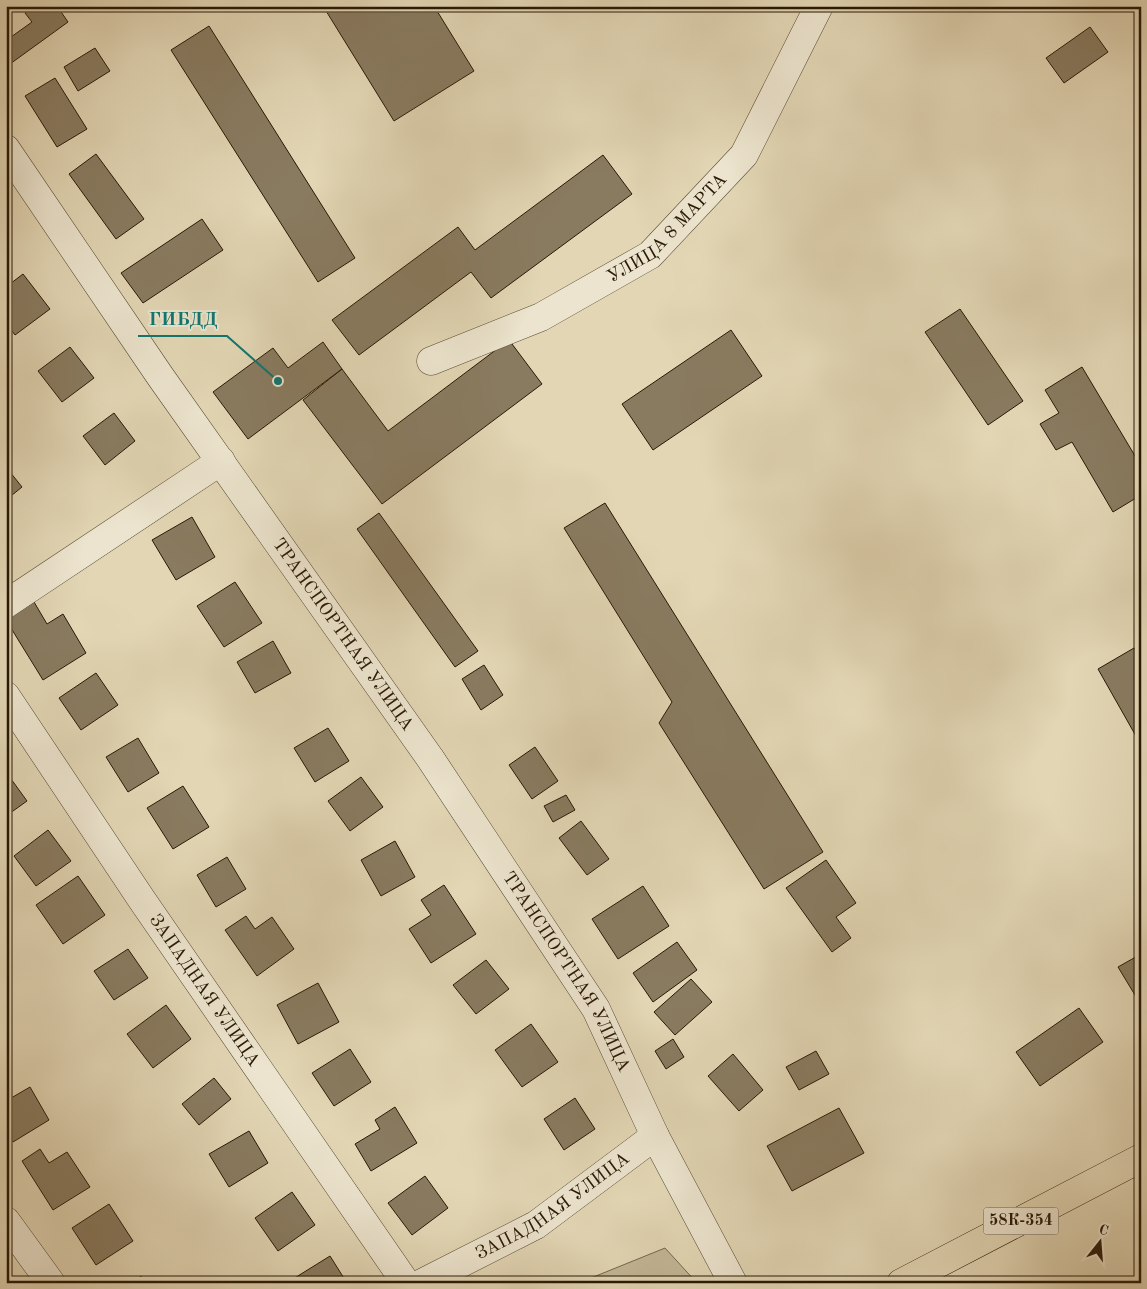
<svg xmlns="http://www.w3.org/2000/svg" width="1147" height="1289" viewBox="0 0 1147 1289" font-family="'Old Standard TT',serif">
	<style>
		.green { fill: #c2b696; stroke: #75684e }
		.building { fill: #897b60; stroke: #281906 }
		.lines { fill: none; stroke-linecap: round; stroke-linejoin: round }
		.minor-casing { stroke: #564832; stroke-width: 29 }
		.major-casing { stroke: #281906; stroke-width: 29 }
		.minor { stroke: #ece4ce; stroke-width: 28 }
		.major { stroke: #e2d6b4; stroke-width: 28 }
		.labels { text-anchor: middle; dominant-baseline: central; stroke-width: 4; stroke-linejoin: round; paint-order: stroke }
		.shield { fill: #ece4ce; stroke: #635642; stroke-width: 1 }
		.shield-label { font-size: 16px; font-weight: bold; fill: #281906 }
		.street-label { font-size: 18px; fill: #281906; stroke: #ece4ce }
		.leader { fill: none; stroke: #0f766e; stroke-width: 2 }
		.callout-dot { fill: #0f766e; stroke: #ece4ce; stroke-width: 2 }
		.callout-label { font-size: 19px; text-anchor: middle; font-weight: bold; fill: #0f766e; stroke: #ece4ce; stroke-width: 4; stroke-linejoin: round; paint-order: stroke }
	</style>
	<rect width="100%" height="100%" fill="#e2d6b4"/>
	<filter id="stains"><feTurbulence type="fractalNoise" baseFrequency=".004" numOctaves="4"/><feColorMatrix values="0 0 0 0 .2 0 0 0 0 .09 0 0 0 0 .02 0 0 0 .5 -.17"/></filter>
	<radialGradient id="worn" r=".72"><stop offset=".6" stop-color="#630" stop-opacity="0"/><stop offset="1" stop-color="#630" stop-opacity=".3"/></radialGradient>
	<!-- green -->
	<path class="green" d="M665 1248 697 1283H584L591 1278Z"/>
	<!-- building -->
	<path class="building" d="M33 6H57L68 22 10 64 6 60V31L11 37 32 22 25 13Z
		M323 6H434L474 71 394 121Z
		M209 26 355 258 318 282 171 50Z
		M1090 27 1108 52 1064 83 1046 58Z
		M95 48 110 71 78 91 64 67Z
		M55 78 87 129 57 147 25 96Z
		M96 154 144 219 116 239 69 174Z
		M603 155 632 194 491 298 471 272 359 355 332 320 458 227 475 250Z
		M202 219 223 250 143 303 121 273Z
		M6 248 12 257 6 261Z
		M23 274 50 309 15 335 6 323V287Z
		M960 309 1023 401 988 425 925 332Z
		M731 330 762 376 653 450 622 404Z
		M509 340 542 384 382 504 303 400 342 369 388 431Z
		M323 342 342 369 248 439 213 392 273 348 288 368Z
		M70 347 94 378 62 402 38 371Z
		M1082 367 1141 466V495L1113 512 1072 442 1056 450 1040 424 1059 413 1045 390Z
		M114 413 135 441 105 465 83 436Z
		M6 467 22 487 6 500Z
		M605 503 823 852 764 889 659 723 672 702 564 528Z
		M379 513 478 651 455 667 357 529Z
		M192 517 215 557 176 580 152 540Z
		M235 582 262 623 224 647 197 606Z
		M34 602 47 624 63 614 86 653 43 680 6 620Z
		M273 641 291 673 255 693 237 662Z
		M1134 648 1141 659V745L1098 669Z
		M484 665 503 695 481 710 462 679Z
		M96 673 118 705 81 730 59 698Z
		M328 728 349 761 315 782 294 748Z
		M138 738 159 773 128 792 106 757Z
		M535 747 558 781 532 799 509 765Z
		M6 772 27 801 6 816Z
		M361 777 383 807 350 831 328 801Z
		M183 786 209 827 173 849 147 808Z
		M566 795 575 810 553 822 544 806Z
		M581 821 609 859 587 875 559 838Z
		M48 830 71 861 36 886 14 856Z
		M395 841 415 877 381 896 361 860Z
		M227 857 246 889 216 907 197 875Z
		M826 860 856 903 836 917 851 938 832 952 786 888Z
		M78 876 105 915 63 944 36 905Z
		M444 885 476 934 431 963 409 929 431 915 421 900Z
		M643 886 669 926 618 959 592 919Z
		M246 916 255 929 272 917 294 949 257 976 225 930Z
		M677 942 697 970 653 1002 633 973Z
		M128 949 148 978 114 1000 94 971Z
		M1141 954V1005L1118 967Z
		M486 960 509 989 476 1014 453 985Z
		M691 979 712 1002 675 1035 654 1012Z
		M318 983 339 1022 298 1044 277 1005Z
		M166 1005 191 1039 153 1068 127 1034Z
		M1079 1008 1103 1042 1040 1086 1016 1052Z
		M531 1024 558 1062 522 1087 495 1050Z
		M673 1039 684 1057 666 1069 655 1051Z
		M350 1049 371 1082 334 1106 312 1073Z
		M816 1051 829 1074 799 1090 786 1067Z
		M733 1054 763 1090 739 1111 708 1076Z
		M214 1078 231 1099 199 1125 182 1104Z
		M30 1087 49 1120 13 1142 6 1131V1101Z
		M575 1098 595 1129 564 1150 544 1119Z
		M395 1107 417 1143 371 1171 355 1144 380 1129 375 1120Z
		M839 1108 864 1153 792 1191 767 1146Z
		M249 1131 268 1163 229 1187 209 1154Z
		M40 1149 49 1163 67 1152 90 1187 53 1210 22 1161Z
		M425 1176 448 1208 412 1235 388 1203Z
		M292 1192 315 1225 278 1251 255 1218Z
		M109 1204 133 1241 96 1265 72 1228Z
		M330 1256 347 1283H295L293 1279Z
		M141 1276 146 1283H132Z"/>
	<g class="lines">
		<defs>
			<g id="minor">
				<path id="s1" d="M6 149 160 376 430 758 596 1009 655 1136 733 1283"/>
				<path id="s2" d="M431 361 541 317 650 255 744 155 819 6"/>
				<path d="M6 604 221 461"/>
				<path id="s3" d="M6 696 142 900 406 1283"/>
				<path d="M6 1221 51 1283"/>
				<path id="s4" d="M422 1283 536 1225 655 1136"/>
			</g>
			<path id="major" d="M901 1283 1141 1158"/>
		</defs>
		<!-- minor casing -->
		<use href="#minor" class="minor-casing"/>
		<!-- major casing -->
		<use href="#major" class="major-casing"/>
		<!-- minor -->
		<use href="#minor" class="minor"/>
		<!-- major -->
		<use href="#major" class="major"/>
	</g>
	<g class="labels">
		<!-- shield labels -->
		<rect class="shield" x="983.5" y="1207.5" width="75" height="27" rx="4"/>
		<g class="shield-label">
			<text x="1021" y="1221">58К-354</text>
		</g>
		<!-- street labels -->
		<g class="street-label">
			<text stroke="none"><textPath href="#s2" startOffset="274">УЛИЦА 8 МАРТА</textPath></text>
			<text stroke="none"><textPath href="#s1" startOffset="591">ТРАНСПОРТНАЯ УЛИЦА</textPath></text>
			<text stroke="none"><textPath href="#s1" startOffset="996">ТРАНСПОРТНАЯ УЛИЦА</textPath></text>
			<text stroke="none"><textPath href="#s3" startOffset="355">ЗАПАДНАЯ УЛИЦА</textPath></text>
			<text stroke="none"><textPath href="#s4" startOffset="152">ЗАПАДНАЯ УЛИЦА</textPath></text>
		</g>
	</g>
	<!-- callouts -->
	<path class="leader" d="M278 381L227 336H138"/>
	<circle class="callout-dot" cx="278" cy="381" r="5"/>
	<g class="callout-label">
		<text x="183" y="325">ГИБДД</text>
	</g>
	<!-- margin -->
	<rect width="1147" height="1289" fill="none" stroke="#e2d6b4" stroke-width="25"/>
	<rect x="8" y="8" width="1132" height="1274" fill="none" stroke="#281906" stroke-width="2.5"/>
	<rect x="12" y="12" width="1122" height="1264" fill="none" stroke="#281906"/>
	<!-- north arrow -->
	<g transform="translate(1100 1242) rotate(17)" stroke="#ece4ce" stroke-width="4" paint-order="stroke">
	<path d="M0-4L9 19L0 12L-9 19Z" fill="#281906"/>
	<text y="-8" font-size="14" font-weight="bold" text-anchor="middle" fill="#281906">С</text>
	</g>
	<rect width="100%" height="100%" filter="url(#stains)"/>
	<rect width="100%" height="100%" fill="url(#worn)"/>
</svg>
